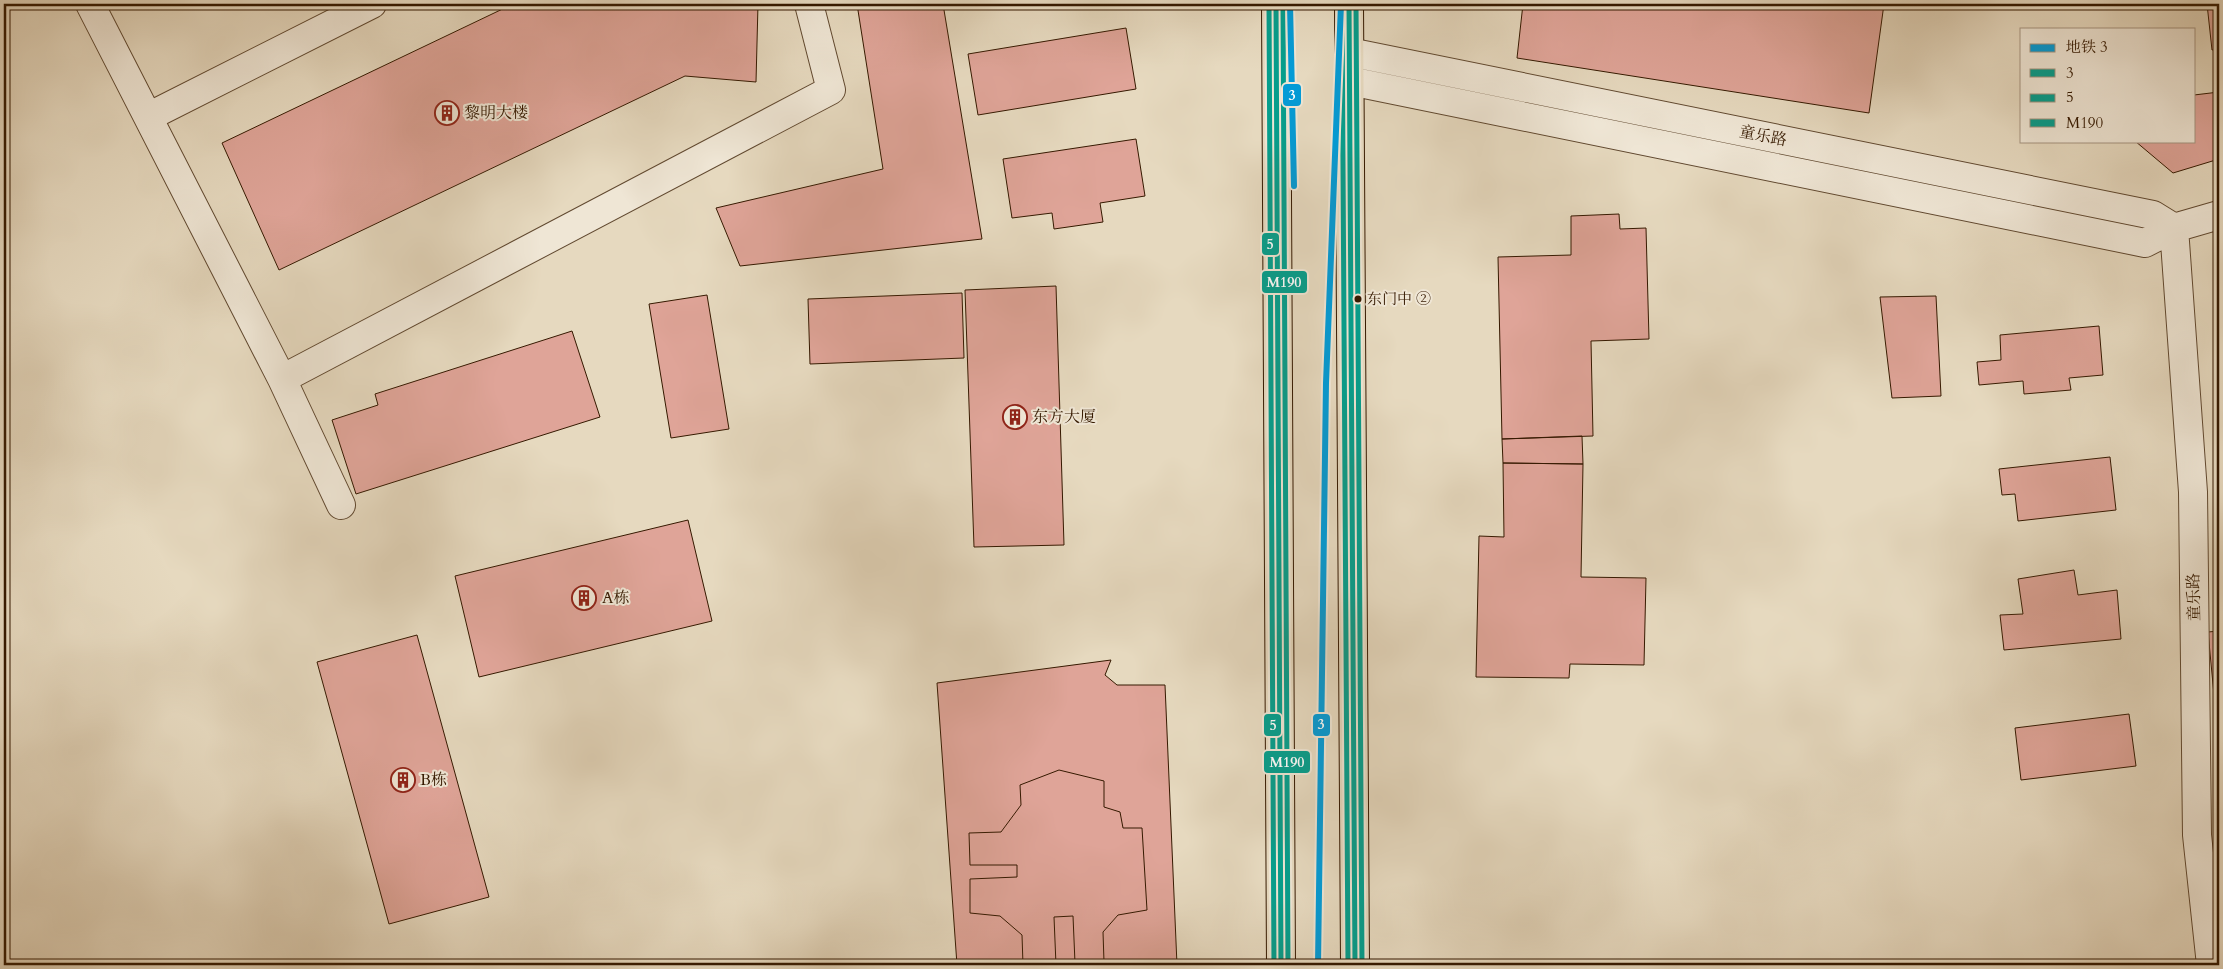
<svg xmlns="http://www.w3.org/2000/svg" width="2223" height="969" viewBox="0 0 2223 969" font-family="Cardo,'Noto Serif SC',serif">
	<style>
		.building { fill: #dfa498; stroke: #351900 }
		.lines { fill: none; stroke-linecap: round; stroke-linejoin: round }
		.street-casing { stroke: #614930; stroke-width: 30 }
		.highway-casing { stroke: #351900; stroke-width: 30 }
		.street { stroke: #efe6d5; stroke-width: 28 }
		.highway { stroke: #e6d9bf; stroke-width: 28 }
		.bus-1-casing { stroke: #efe6d5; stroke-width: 9 }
		.bus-2-casing { stroke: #efe6d5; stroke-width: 9 }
		.bus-3-casing { stroke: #efe6d5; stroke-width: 9 }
		.bus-1 { stroke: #069e8c; stroke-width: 5 }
		.bus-2 { stroke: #069e8c; stroke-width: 5 }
		.bus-3 { stroke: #069e8c; stroke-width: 5 }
		.metro-1-casing { stroke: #efe6d5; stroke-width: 10 }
		.metro-1 { stroke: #039bd6; stroke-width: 6 }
		.bus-dot { fill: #351900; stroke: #efe6d5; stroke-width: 2 }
		.labels { text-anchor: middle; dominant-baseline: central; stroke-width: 4; stroke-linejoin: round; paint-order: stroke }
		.bus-label { font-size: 15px; fill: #351900; stroke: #efe6d5; text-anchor: start }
		.poi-label { font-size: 16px; fill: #351900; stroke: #efe6d5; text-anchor: start }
		.street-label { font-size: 16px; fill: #351900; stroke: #efe6d5 }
		.line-badge { stroke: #efe6d5; stroke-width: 2 }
		.badge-label { font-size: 14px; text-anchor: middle; font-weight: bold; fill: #fff }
	</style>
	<rect width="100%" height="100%" fill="#e6d9bf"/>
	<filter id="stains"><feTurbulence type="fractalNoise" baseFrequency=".004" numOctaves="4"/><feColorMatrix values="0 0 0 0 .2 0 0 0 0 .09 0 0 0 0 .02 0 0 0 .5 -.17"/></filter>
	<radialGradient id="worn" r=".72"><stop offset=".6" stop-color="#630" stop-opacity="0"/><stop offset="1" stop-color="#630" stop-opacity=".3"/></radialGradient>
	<!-- building -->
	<path class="building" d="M513 4H758L756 82 685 76 279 270 222 143Z
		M857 4H943L982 239 740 266 716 208 883 169Z
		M1523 4H1884L1869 113 1517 58Z
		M2166 4H2189L2167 6Z
		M2207 4H2219V49L2212 50Z
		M1126 28 1136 89 978 115 968 54Z
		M2219 92V159L2173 173 2135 141H2194V95Z
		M1136 139 1145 196 1100 203 1103 222 1054 229 1052 213 1012 218 1003 159Z
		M1619 214 1620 229 1646 228 1649 339 1591 341 1593 436 1502 439 1498 257 1571 255V216Z
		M1056 286 1064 545 974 547 965 290Z
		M962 293 964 358 810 364 808 299Z
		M707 295 729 429 671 438 649 304Z
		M1936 296 1941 396 1892 398 1880 297Z
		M2099 326 2103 375 2069 378 2071 390 2024 394 2023 381 1979 385 1977 362 2001 360 2000 335Z
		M572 331 600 417 356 494 332 420 378 405 375 394Z
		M1582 436 1583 464 1503 463 1502 439Z
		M2110 457 2116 510 2018 521 2015 494 2002 495 1999 469Z
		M1503 463 1583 464 1581 577 1646 578 1644 665 1570 664 1569 678 1476 677 1479 536 1504 537Z
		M688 520 712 621 479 677 455 576Z
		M2074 570 2078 595 2117 590 2121 639 2004 650 2000 615 2023 614 2018 579Z
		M2219 631V747L2208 632Z
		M417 635 489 897 389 924 317 662Z
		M1111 660 1105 675 1117 685H1165L1177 965H957L937 683Z
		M2129 714 2136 766 2021 780 2015 728Z
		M1059 770 1104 781V807L1120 812 1123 828H1142L1147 910 1118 915 1103 932 1104 962 1075 963 1073 916 1054 917 1056 965H1023L1022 935 1000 916 970 913V879L1017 877V865H970L969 833 1001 832 1021 805 1020 785Z"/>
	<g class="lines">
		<defs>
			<path id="street" d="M90 4 282 379 831 90 809 4
				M1349 52 2153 215 2174 228
				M1350 81 2145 243 2174 228 2219 215
				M148 117 372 4
				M2174 228 2193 492 2197 835 2211 965
				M282 379 341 505"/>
			<path id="highway" d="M1276 4 1281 965
				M1349 4 1355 965"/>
		</defs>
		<!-- street casing -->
		<use href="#street" class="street-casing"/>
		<!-- highway casing -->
		<use href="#highway" class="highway-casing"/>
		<!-- street -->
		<use href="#street" class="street"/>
		<!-- highway -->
		<use href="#highway" class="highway"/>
		<defs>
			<path id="bus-1" d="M1276 4 1281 965
				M1349 4 1355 965"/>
			<path id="bus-2" d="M1269 4 1274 965
				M1342 4 1348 965"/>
			<path id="bus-3" d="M1283 4 1288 965
				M1356 4 1362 965"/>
		</defs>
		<!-- bus-1 casing -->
		<use href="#bus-1" class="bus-1-casing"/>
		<!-- bus-2 casing -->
		<use href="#bus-2" class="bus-2-casing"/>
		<!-- bus-3 casing -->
		<use href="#bus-3" class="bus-3-casing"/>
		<!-- bus-1 -->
		<use href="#bus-1" class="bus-1"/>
		<!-- bus-2 -->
		<use href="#bus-2" class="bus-2"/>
		<!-- bus-3 -->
		<use href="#bus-3" class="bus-3"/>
		<defs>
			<path id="metro-1" d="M1290 4 1294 186
				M1318 965 1326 383 1341 4"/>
		</defs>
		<!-- metro-1 casing -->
		<use href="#metro-1" class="metro-1-casing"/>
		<!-- metro-1 -->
		<use href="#metro-1" class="metro-1"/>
	</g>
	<!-- icons -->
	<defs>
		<symbol id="building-ring" viewBox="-11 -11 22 22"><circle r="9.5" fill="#efe6d5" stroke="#8f2418" stroke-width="1.5"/><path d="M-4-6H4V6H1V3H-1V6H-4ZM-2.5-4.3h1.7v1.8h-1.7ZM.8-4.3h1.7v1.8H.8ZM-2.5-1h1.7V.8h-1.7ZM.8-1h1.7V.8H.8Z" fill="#8f2418"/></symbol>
	</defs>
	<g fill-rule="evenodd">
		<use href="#building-ring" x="433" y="99" width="28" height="28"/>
		<use href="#building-ring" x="1001" y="403" width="28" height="28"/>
		<use href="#building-ring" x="570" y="584" width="28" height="28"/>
		<use href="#building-ring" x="389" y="766" width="28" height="28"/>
	</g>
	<!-- markers -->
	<circle class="bus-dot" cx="1358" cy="299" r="4.5"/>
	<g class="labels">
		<!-- bus labels -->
		<g class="bus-label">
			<text x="1367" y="299">东门中 ②</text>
		</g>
		<!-- poi labels -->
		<g class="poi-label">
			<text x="464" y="113">黎明大楼</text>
			<text x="1032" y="417">东方大厦</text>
			<text x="602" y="598">A栋</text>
			<text x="420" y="780">B栋</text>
		</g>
		<!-- street labels -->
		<g class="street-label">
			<text transform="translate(1763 136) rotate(11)">童乐路</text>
			<text transform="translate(2194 597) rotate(-91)">童乐路</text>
		</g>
	</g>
	<g class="line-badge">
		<rect x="1282" y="83" width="20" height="24" rx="5" fill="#039bd6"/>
		<rect x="1261" y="232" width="19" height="24" rx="5" fill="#069e8c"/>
		<rect x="1261" y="270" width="47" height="24" rx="5" fill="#069e8c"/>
		<rect x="1312" y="713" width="19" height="24" rx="5" fill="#039bd6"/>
		<rect x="1263" y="713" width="19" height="24" rx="5" fill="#069e8c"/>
		<rect x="1263" y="750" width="48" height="24" rx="5" fill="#069e8c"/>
	</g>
	<g class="badge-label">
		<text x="1292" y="100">3</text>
		<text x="1270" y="249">5</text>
		<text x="1284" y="287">M190</text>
		<text x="1321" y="729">3</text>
		<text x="1273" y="730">5</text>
		<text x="1287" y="767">M190</text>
	</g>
	<!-- margin -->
	<rect width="2223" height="969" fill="none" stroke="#e6d9bf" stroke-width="20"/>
	<rect x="5" y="5" width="2213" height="959" fill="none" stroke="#351900" stroke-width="2.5"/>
	<rect x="10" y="10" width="2203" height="949" fill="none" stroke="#351900"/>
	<!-- legend -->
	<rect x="2020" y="28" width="175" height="115" fill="#efe6d5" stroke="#a59480"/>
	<rect x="2030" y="44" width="25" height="8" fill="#039bd6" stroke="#a59480"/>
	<text x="2066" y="52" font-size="15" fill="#351900">地铁 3</text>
	<rect x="2030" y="69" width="25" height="8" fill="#069e8c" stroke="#a59480"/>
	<text x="2066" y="78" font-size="15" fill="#351900">3</text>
	<rect x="2030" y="94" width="25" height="8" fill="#069e8c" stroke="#a59480"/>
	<text x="2066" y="102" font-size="15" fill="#351900">5</text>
	<rect x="2030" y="119" width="25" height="8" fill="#069e8c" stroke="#a59480"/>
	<text x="2066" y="128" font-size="15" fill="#351900">M190</text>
	<rect width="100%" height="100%" filter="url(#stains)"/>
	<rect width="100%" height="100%" fill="url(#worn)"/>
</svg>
